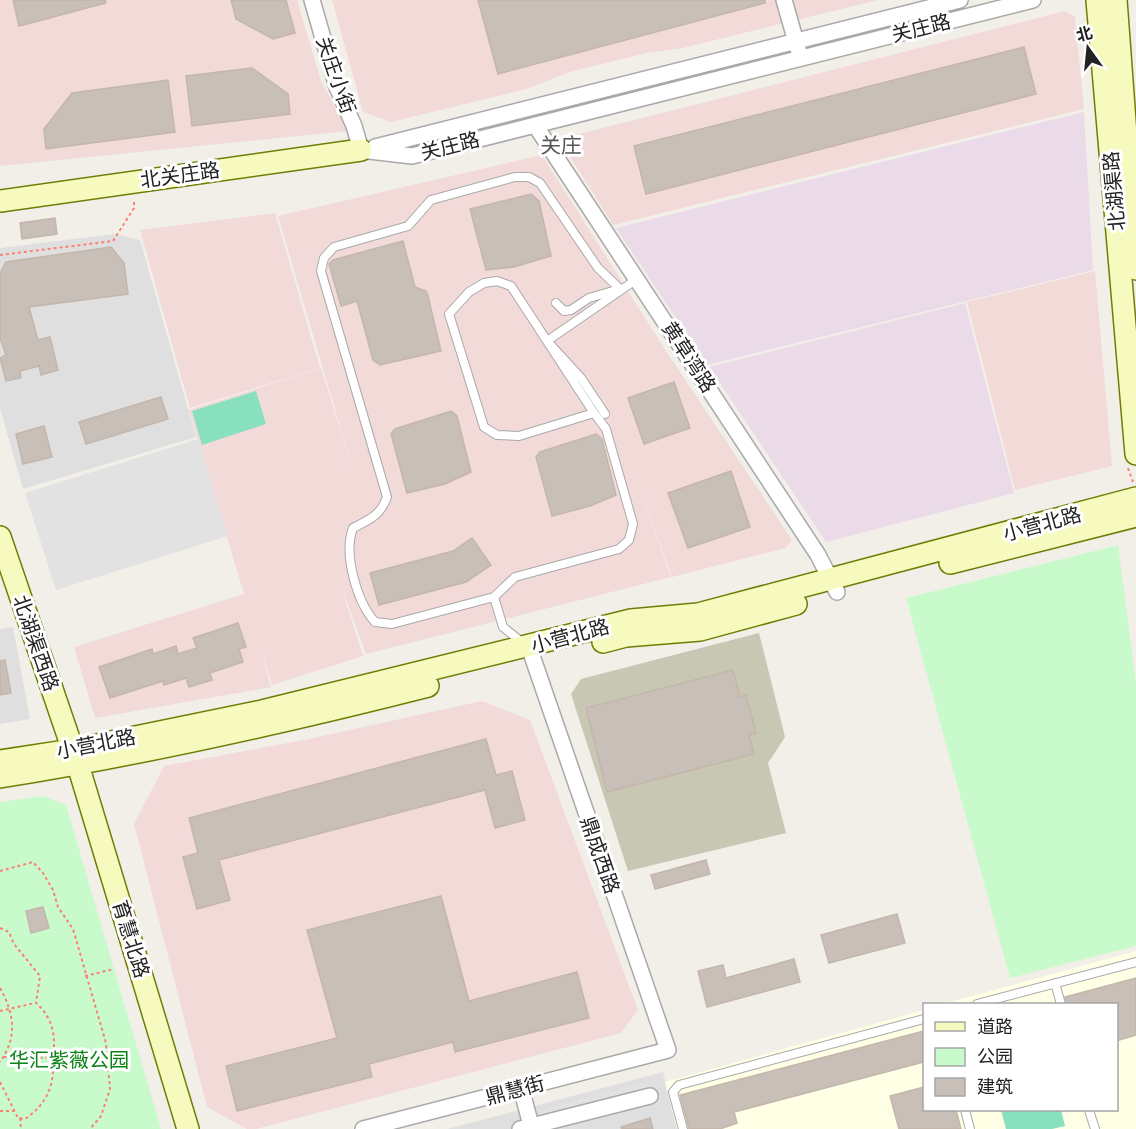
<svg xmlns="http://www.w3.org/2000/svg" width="1136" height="1129" viewBox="0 0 1136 1129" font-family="Poppins,'Noto Sans SC',sans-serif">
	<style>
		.residential { fill: #e0dfdf }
		.commercial { fill: #f2dad9 }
		.industrial { fill: #ebdbe8 }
		.education { fill: #ffffe5 }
		.construction { fill: #c7c7b4 }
		.park { fill: #c8facc }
		.pitch { fill: #88e0be }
		.parking { fill: #e2e2e2 }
		.building { fill: #c7bfb8; stroke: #c4b6ab; stroke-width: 1.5 }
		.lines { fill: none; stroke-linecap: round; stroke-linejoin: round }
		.lane-casing { stroke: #a9a9a9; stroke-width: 10 }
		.street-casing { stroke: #a9a9a9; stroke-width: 18 }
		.secondary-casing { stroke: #707d05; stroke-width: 24 }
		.path { stroke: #fa8072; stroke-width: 2; stroke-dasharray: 3 3; stroke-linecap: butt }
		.lane { stroke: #fff; stroke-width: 8 }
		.street { stroke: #fff; stroke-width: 15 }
		.secondary { stroke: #f7fabf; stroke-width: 21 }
		.labels { text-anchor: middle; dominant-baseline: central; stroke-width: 6; stroke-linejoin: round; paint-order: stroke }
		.street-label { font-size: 20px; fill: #222; stroke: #fff }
		.park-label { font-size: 20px; fill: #0c8416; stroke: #fff }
		.neighbourhood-label { font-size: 21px; fill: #555; stroke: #fff }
	</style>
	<rect width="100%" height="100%" fill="#f2efe9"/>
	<!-- residential -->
	<path class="residential" d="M114 234 140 240 196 437 23 489 0 408V248Z
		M13 627 30 719 0 724V629Z
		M663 1072 677 1129H447Z"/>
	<!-- commercial -->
	<path class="commercial" d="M0 0H297L321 81 348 131 0 166Z
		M332 0H878L683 48 647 53 569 72 530 88 391 122 363 112Z
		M1065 11 1075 17 1084 109 613 225 559 139Z
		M542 155 664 348 792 540 786 548 672 577 634 472 671 577 366 654 340 583 363 656 272 685 260 646 271 687 95 718 74 647 244 594 189 410 321 368 354 474 278 216Z
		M275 213 320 368 190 408 140 230Z
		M1095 271 1112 466 1015 490 967 302Z
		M482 701 530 720 638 1010 621 1033 256 1129H247L207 1107 134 824 164 766 304 740Z"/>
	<!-- industrial -->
	<path class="industrial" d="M1084 112 1093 270 707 365 616 228Z
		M965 303 1014 493 826 542 709 367Z"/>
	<!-- education -->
	<path class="education" d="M1136 951V1129H677L665 1082 924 1010V1110H1116V1004H943Z"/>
	<!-- construction -->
	<path class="construction" d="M759 633 785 737 768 763 786 833 628 871 571 694 581 679Z"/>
	<!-- park -->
	<path class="park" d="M1118 545 1136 683V946L1010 978 906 598Z
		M43 796 66 805 161 1129H0V802Z"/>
	<!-- pitch -->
	<path class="pitch" d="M256 391 266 424 202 445 192 411Z
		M1001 1110H1061L1065 1126 1052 1129H1006Z"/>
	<!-- parking -->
	<path class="parking" d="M198 439 228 536 56 590 25 493Z
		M647 1082 650 1094 543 1122 539 1110Z"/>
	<!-- building -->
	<path class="building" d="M13 0H105L106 3 19 26Z
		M231 0H286L295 33 273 39 236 19Z
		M478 0H765V3L498 74Z
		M1024 47 1036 94 646 194 634 146Z
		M252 68 288 94 290 114 192 126 186 76Z
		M168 80 175 132 46 149 44 129 72 93Z
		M531 194 539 201 551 256 514 267 486 270 470 209Z
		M55 218 57 234 22 239 20 223Z
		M403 241 415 287 426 291 428 296 441 351 380 365 373 360 357 301 341 306 329 264 333 260Z
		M111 247 124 263 128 294 29 307 38 340 50 337 58 370 41 375 39 366 20 371 21 378 6 381 0 358 6 355 0 338V273L6 262Z
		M674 382 690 428 644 444 628 398Z
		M161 397 168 419 86 444 79 422Z
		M451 411 457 416 471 472 445 484 407 493 391 434 395 429Z
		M44 426 52 457 23 464 16 434Z
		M596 434 602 439 616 495 590 506 552 516 536 457 540 452Z
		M731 471 750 527 688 548 668 493Z
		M472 538 491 565 466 582 379 605 370 573 453 551Z
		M238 623 246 647 239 649 243 662 210 673 212 680 189 687 186 678 164 685 163 681 110 698 99 667 152 649 153 654 176 646 178 654 197 648 193 638Z
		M5 660 11 693 0 695V661Z
		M733 670 740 697 746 695 756 733 749 735 754 754 607 792 586 708Z
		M486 739 496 775 512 771 525 820 495 828 485 790 219 860 230 900 197 909 183 857 198 853 189 818Z
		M706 860 710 874 655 889 651 875Z
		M441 896 469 1001 577 972 589 1018 455 1052 453 1042 369 1064 372 1077 237 1111 226 1066 337 1038 307 930Z
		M43 907 49 928 31 933 26 911Z
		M897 914 905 943 829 963 821 935Z
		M794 959 800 982 707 1007 698 971 723 965 726 978Z
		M1136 978V1035L1116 1041V1005H1067L1065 997Z
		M924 1031V1062L734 1112 737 1123 720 1129H689L680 1095Z
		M924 1087V1110H956L961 1129H899L890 1096Z
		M650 1118 653 1129H622L621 1127Z"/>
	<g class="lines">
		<defs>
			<path id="lane" d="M556 303 564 311 571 310 589 298 613 291
				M547 341 594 413 519 436 497 435 484 427 449 314 469 292 484 283 497 281 511 286 547 341 581 378 605 414
				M547 341 637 279
				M594 413 606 429 633 524 629 540 619 549 515 577 494 597 392 624 375 622C357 602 343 554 353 528 369 520 381 515 387 497L321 271 324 258 334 247 408 226 431 200 515 177H529L540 183 598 268 620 289
				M494 597 503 627 524 644
				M1055 983 1061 1004
				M977 1004 1136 962
				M965 1110 970 1129
				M1089 1110 1095 1129
				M683 1129 673 1092 679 1085 924 1019"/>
			<path id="street" d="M312 0 337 87 354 126 361 150
				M784 0 798 49
				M535 125 818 555 837 592
				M375 147 960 0
				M361 150 412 156 1033 0
				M521 1088 532 1129
				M363 1129 668 1050 529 647
				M520 1129 650 1096"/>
			<path id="secondary" d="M1097 0 1136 454
				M1116 0 1136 269
				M0 201 361 150
				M0 537 78 765 188 1129
				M950 563 1136 516
				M603 642 626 636 700 630 796 604
				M0 761 72 750 262 711 631 620 698 614 1136 498
				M0 777C144 754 286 722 428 686"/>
		</defs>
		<!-- lane casing -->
		<use href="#lane" class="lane-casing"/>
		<!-- street casing -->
		<use href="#street" class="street-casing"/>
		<!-- secondary casing -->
		<use href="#secondary" class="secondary-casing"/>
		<!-- path -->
		<path class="path" d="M0 255 113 241 134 208V199
			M1128 468 1133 482
			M0 871 33 862 43 873 53 890 58 907 73 929 106 1043 110 1089 101 1116 90 1129
			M0 928 9 932 14 944 40 976 36 1003C53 1018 56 1036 53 1058L4 1057
			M85 976 114 969
			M0 988C14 1013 18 1037 0 1062
			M0 1011 35 1003
			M0 1082 18 1118 25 1119C47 1104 55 1085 53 1058
			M0 1111H14
			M20 1118 21 1129"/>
		<!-- lane -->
		<use href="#lane" class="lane"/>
		<!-- street -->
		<use href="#street" class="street"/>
		<!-- secondary -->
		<use href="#secondary" class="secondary"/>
	</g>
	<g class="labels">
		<!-- street labels -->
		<g class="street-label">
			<text transform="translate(921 28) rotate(-14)">关庄路</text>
			<text transform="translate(336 75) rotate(71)">关庄小街</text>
			<text transform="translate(450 146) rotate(-14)">关庄路</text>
			<text transform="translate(180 175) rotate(-8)">北关庄路</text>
			<text transform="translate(1114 191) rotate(-95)">北湖渠路</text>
			<text transform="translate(689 357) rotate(57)">黄草湾路</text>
			<text transform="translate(1042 524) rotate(-15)">小营北路</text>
			<text transform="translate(570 636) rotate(-15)">小营北路</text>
			<text transform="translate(36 643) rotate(71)">北湖渠西路</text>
			<text transform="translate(96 744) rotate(-11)">小营北路</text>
			<text transform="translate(600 855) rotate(71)">鼎成西路</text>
			<text transform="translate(131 939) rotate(73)">育慧北路</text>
			<text transform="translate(515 1090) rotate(-15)">鼎慧街</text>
		</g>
		<!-- park labels -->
		<g class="park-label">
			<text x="69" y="1060">华汇紫薇公园</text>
		</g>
		<!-- neighbourhood labels -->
		<g class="neighbourhood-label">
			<text x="561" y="145">关庄</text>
		</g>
	</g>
	<!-- legend -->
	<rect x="923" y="1003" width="195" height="108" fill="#ffffff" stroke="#a7a7a7" stroke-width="1.5"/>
	<rect x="935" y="1022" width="30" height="9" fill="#f7fabf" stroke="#a7a7a7" stroke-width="1.5"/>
	<text x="977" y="1033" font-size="18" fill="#222222">道路</text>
	<rect x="935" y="1048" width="30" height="18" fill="#c8facc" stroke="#a7a7a7" stroke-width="1.5"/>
	<text x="977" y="1063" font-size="18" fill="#222222">公园</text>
	<rect x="935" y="1078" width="30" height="18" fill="#c7bfb8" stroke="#a7a7a7" stroke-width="1.5"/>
	<text x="977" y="1093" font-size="18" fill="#222222">建筑</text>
	<!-- north arrow -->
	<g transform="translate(1088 48) rotate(345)" stroke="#ffffff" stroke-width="4.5" paint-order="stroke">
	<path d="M0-4.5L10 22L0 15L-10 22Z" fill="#222222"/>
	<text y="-9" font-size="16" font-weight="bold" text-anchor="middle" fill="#222222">北</text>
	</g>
</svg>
